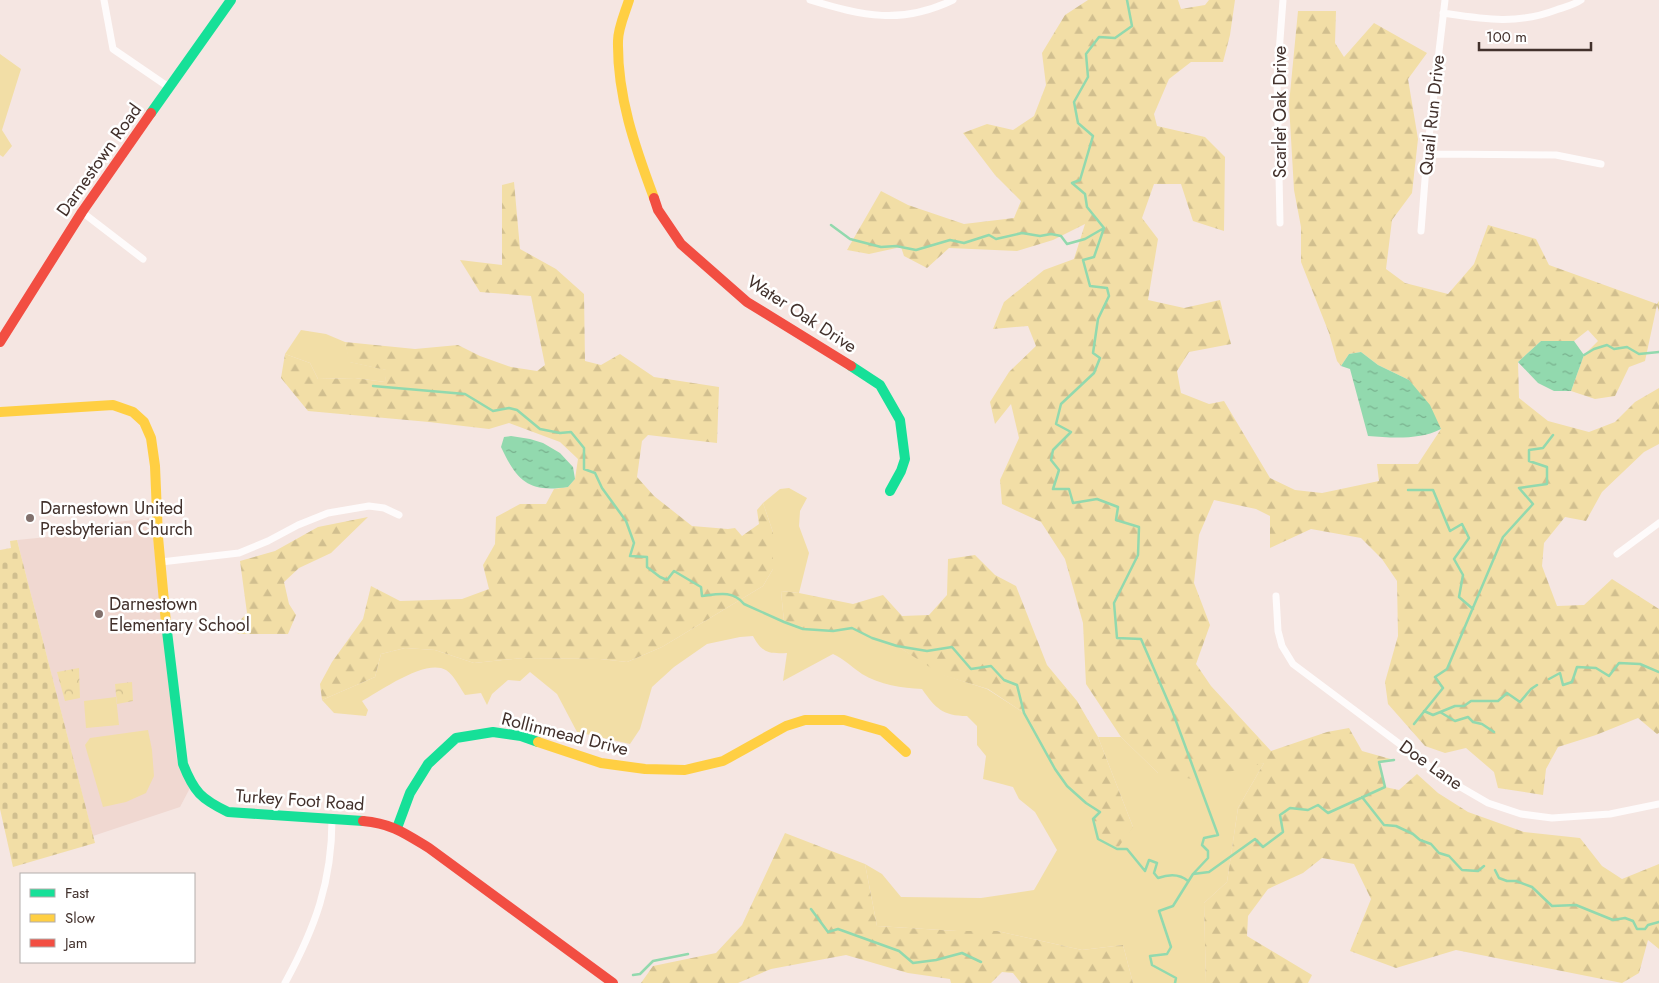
<svg xmlns="http://www.w3.org/2000/svg" width="1659" height="983" viewBox="0 0 1659 983" font-family="Jost,sans-serif">
	<style>
		.built { fill: #f0d8d1 }
		.green { fill: #f2dea6 }
		.forest { fill: url(#forest-firs) }
		.cemetery { fill: url(#cemetery-stones) }
		.park { fill: url(#park-crowns) }
		.water { fill: url(#water-ripples) }
		.lines { fill: none; stroke-linecap: round; stroke-linejoin: round }
		.stream { stroke: #92d9ae; stroke-width: 2.5 }
		.street { stroke: #fefbfb; stroke-width: 7 }
		.fast { stroke: #16e098; stroke-width: 10 }
		.slow { stroke: #ffcf43; stroke-width: 10 }
		.jam { stroke: #f24e42; stroke-width: 10 }
		.poi-dot { fill: #81706c; stroke: #fff; stroke-width: 2 }
		.labels { text-anchor: middle; dominant-baseline: central; stroke-width: 5; stroke-linejoin: round; paint-order: stroke }
		.street-label { font-size: 18px; fill: #42312c; stroke: #fff }
		.poi-label { font-size: 18px; fill: #42312c; stroke: #fff; text-anchor: start }
	</style>
	<defs>
		<pattern id="forest-firs" width="22" height="20" patternUnits="userSpaceOnUse" patternTransform="scale(1.25)"><rect width="22" height="20" fill="#f2dea6"/><path d="M5 1l3.5 6h-7zM16 11l3.5 6h-7z" fill="#d1bf8f"/></pattern>
		<pattern id="cemetery-stones" width="16" height="16" patternUnits="userSpaceOnUse" patternTransform="scale(1.25)"><rect width="16" height="16" fill="#f2dea6"/><path d="M2 7V4a2 2 0 0 1 4 0v3zM10 15v-3a2 2 0 0 1 4 0v3z" fill="#d1bf8f"/></pattern>
		<pattern id="park-crowns" width="20" height="18" patternUnits="userSpaceOnUse" patternTransform="scale(1.25)"><rect width="20" height="18" fill="#f2dea6"/><path d="M2 6a3 3 0 1 1 6 0M12 15a3 3 0 1 1 6 0" fill="none" stroke="#d1bf8f"/></pattern>
		<pattern id="water-ripples" width="26" height="14" patternUnits="userSpaceOnUse" patternTransform="scale(1.25)"><rect width="26" height="14" fill="#92d9ae"/><path d="M2 4q2-2 4 0t4 0M15 11q2-2 4 0t4 0" fill="none" stroke="#79b18e"/></pattern>
	</defs>
	<rect width="100%" height="100%" fill="#f5e6e2"/>
	<!-- built -->
	<path class="built" d="M151 518 177 761 190 788 180 807 93 836 17 540 78 534 91 525Z"/>
	<!-- green -->
	<path class="green" d="M0 54 21 69 2 130 12 146 3 157 0 155Z
		M301 330 326 334 345 342 350 362 387 370 385 382 355 378 318 379 310 363 285 354Z
		M789 488 807 498 800 511 799 526 809 553 799 593 781 591 784 622 803 629 833 631 852 628 873 638 897 646 944 675 987 689 1024 713 1055 769 1086 803 1100 812 1133 827 1098 737H1121L1158 773 1264 763 1238 808 1227 882 1204 903 1206 983H1133L1123 945 1082 950 997 931H957L877 926 865 864 882 874 901 897 981 898 1034 890 1057 850 1035 812 1019 799 1013 787 983 779 986 756 977 745V726L967 716C943 716 935 708 922 689 902 688 880 685 862 674 852 667 844 659 833 654L783 681 787 653C769 654 762 653 753 636L740 637 707 644 674 667 652 687 640 729 630 744 577 732 557 694 530 672 520 681 508 680 492 694 487 705 481 693 465 695C460 688 454 675 446 670 426 658 380 691 362 701L368 710 366 716 334 713 322 700 375 677 381 654 405 648 435 650 474 663 523 658 600 659 627 662 662 647 763 586 773 569V532L763 503 780 489Z
		M116 697 119 725 86 728 84 701Z
		M148 730 152 750 154 776 146 793 126 802 103 807 85 745 90 738Z"/>
	<!-- forest -->
	<path class="forest" d="M1088 0H1178L1181 9 1205 5 1209 0H1235L1230 35 1223 62H1191L1169 79 1154 114 1157 126 1205 137 1225 157 1224 231 1193 221 1181 184H1154L1142 218 1158 239 1148 300 1184 308 1220 300 1231 344 1189 352 1177 371 1181 393 1209 404 1224 401 1270 478 1295 490 1322 493 1379 481 1377 464H1418L1441 429 1409 380 1378 365 1361 352 1349 354 1341 366 1337 361 1329 333 1301 262V227L1294 190 1289 104 1298 11H1336L1335 43 1344 57 1374 23 1427 53 1408 79 1418 139 1412 193 1392 220 1386 269 1405 283 1448 294 1474 264 1488 225 1536 239 1549 265 1657 304 1659 301V312L1657 305 1645 361 1629 367 1615 396 1595 399 1571 391 1584 355 1598 341 1588 330 1574 341H1541L1518 362 1519 398 1548 421 1589 432 1615 422 1635 402 1659 388V444L1644 452 1602 492 1586 521 1565 517 1544 543 1542 566 1557 606 1584 605 1612 579 1659 609V733L1657 734 1638 718 1596 735 1558 747 1546 769 1543 795 1498 788 1494 772 1466 748 1445 753 1425 746 1388 704 1385 682 1398 636 1397 581 1382 559 1361 538 1311 529 1270 548V516L1256 509 1214 500 1199 535 1194 583 1210 625 1196 664 1211 686 1271 751 1327 732 1349 728 1362 751 1394 760 1379 763 1385 787 1399 790 1417 774 1438 793 1468 812 1524 832 1580 838 1602 866 1622 879 1659 864V949L1648 940 1639 973 1622 983 1456 950 1396 968 1350 951 1371 899 1354 864 1322 858 1303 873 1268 889 1248 916 1247 936 1312 975 1308 983H1206L1204 903 1227 882 1238 808 1264 763 1198 780 1158 773 1121 737 1086 684 1083 623 1065 559 1041 522 1002 504 1000 480 1019 438 1011 404 995 424 990 402 1009 372 1036 346 1028 326 993 329 1004 302 1044 270 1074 259 1085 224 1053 240 1017 251 949 248 927 268 904 256 901 247 869 254 847 250 881 191 908 205 964 224 1014 218 1021 201 995 175 963 133 987 124 1013 130 1034 116 1046 85 1042 53 1065 15Z
		M514 182 520 249 556 269 584 294 585 361 601 365 620 354 654 377 719 387 717 443 648 435 642 441 637 477 654 496 692 526 728 529 735 528 742 536 759 524 757 510 763 503 773 532V569L763 586 662 647 627 662 600 659 523 658 474 663 435 650 405 648 381 654 375 677 322 700 320 684 332 662 363 619 371 586 400 601 462 599 489 589 483 565 495 544 496 517 520 504H546L554 489 568 487 575 479 578 459 560 442 509 423 489 429 429 422 308 411 281 378 285 354 310 363 318 379 355 378 385 382 386 370 349 362 345 342 415 349 458 345 480 356 511 367 537 371 545 365 531 296 480 292 460 260 502 265V185Z
		M368 517 331 553 299 568 284 582 289 604 296 615 288 634H238L234 627 247 613 240 561 275 551 318 527Z
		M975 555 995 575 1016 586 1047 665 1077 701 1098 737 1133 827 1117 849 1098 839 1093 819 1100 812 1086 803 1067 786 1055 769 1024 713 988 689 942 675 897 646 873 638 853 628 833 631 803 629 784 622 781 591 799 593 853 604 883 595 902 616 929 615 947 595 948 559Z
		M785 833 865 864 877 926 957 931H997L1082 950 1123 945 1133 983H1021L1013 973 1002 972 991 983H951L950 979 908 973 846 955 771 969 738 983H641L653 966 716 953 742 925Z"/>
	<!-- cemetery -->
	<path class="cemetery" d="M17 540 95 843 13 867 0 809V550L11 548 10 541Z"/>
	<!-- park -->
	<path class="park" d="M79 668 80 698 65 701 57 672Z
		M132 682 133 701 117 704 115 684Z"/>
	<!-- water -->
	<path class="water" d="M1541 341H1574L1584 355 1571 391H1554L1538 383 1518 362Z
		M1361 352 1378 365 1409 380 1430 405 1441 429C1420 440 1392 438 1368 436L1350 369 1341 366 1349 354Z
		M511 436 530 439 543 443 560 453 573 467 575 479 568 487C528 493 517 481 501 447L504 437Z"/>
	<g class="lines">
		<!-- stream -->
		<path class="stream" d="M1127 0 1132 26 1115 38 1099 37 1086 54 1088 77 1074 102 1078 123 1093 136 1080 180 1072 183 1085 194 1087 207 1104 228 1094 257 1083 260 1090 286 1107 288 1109 296 1098 319 1093 353 1100 358 1094 373 1061 404 1056 424 1071 432 1053 450 1051 460 1059 470 1053 489H1069L1073 503 1097 499 1118 507 1116 520 1139 527 1138 555 1114 603 1117 638 1141 639 1173 713 1218 835 1204 838 1202 845 1208 851V858L1193 874
			M831 225 850 239 881 247 896 246 916 250 950 240 964 243 989 235 996 239 1022 233 1040 236 1051 234 1061 236 1067 244 1085 239 1104 228
			M1584 355 1594 349 1607 345 1614 349 1627 347 1639 354 1659 352
			M373 386 465 394 493 411 509 408 517 410 540 429 560 433 571 432 584 448V469L595 473 602 488 626 521 634 543 630 556 647 557V567L660 577 667 580 674 571 701 587 702 596C718 594 733 590 744 604L784 622 803 629 833 631 852 628 872 638 897 646 927 651 952 647 971 669 991 666 1004 680 1017 685 1024 713 1055 769 1067 786 1086 803 1100 812 1093 819 1098 839 1117 849H1127L1145 871 1149 860 1157 863 1154 873 1158 878C1169 874 1179 873 1188 881
			M1408 490H1433L1450 531 1462 524 1469 538 1454 559 1463 575 1459 597 1473 609
			M1549 679 1560 673 1563 685 1572 682 1577 667 1596 668 1609 676 1619 663 1640 664 1659 672
			M1424 711 1433 715 1455 706H1464L1471 701H1498L1507 693 1520 702 1531 689 1537 685
			M1440 712 1455 721 1468 717 1473 722 1482 724 1494 732
			M1414 724 1443 688 1435 677 1447 669 1503 537 1533 504 1519 488 1547 484V467L1529 461V450L1543 448 1553 435
			M1362 797 1384 825 1396 826 1413 834 1420 840 1431 844 1439 853 1449 856 1462 870 1478 871 1484 866
			M1495 870 1499 878 1507 881H1516L1532 887 1552 906 1576 905 1613 920 1625 918 1633 921 1637 929H1645L1648 925 1659 922
			M811 909 828 932 838 929 899 951 913 963 936 960 962 953 981 962
			M633 975 640 974 653 961 688 954
			M1175 983 1176 978 1152 965 1150 956 1167 954 1171 947 1159 911 1173 906 1193 874 1209 872 1255 839 1263 847 1283 832 1280 815 1290 808 1308 810 1318 805 1328 813 1385 787 1379 762 1394 760"/>
		<!-- street -->
		<path class="street" d="M104 0 113 49 170 88
			M810 0C863 16 901 25 953 0
			M1443 13C1483 19 1517 25 1556 10 1565 7 1574 5 1581 0
			M1427 154 1556 155 1601 164
			M82 212 143 259
			M1280 223 1277 79 1283 0
			M1421 231 1427 154 1445 0
			M1617 554 1659 523
			M161 562 239 553 268 541 298 525 328 513 369 506 384 508 399 515
			M1276 596 1278 631 1282 646 1293 664 1445 778 1488 803 1521 814 1552 818 1610 814 1659 804
			M285 983C315 928 332 882 332 819"/>
		<!-- fast -->
		<path class="fast" d="M151 113 231 0
			M851 366 880 385 900 420 905 459 901 471 890 491
			M166 623 183 764C194 792 201 799 228 812L363 821
			M397 828 410 793 428 764 456 738 493 732 521 736 538 742"/>
		<!-- slow -->
		<path class="slow" d="M629 0C625 13 618 28 618 41 617 96 635 147 654 198
			M0 412 113 405 133 412 144 422 151 438 155 466 158 537 166 623
			M538 742 601 763 645 769 685 770 723 761 786 726 805 720H844L883 731 906 752"/>
		<!-- jam -->
		<path class="jam" d="M654 198 658 210 681 244 747 302 851 366
			M0 342 82 212 151 113
			M363 821C391 823 406 834 429 848L613 983"/>
	</g>
	<!-- markers -->
	<g class="poi-dot">
		<circle cx="30" cy="518" r="5"/>
		<circle cx="99" cy="614" r="5"/>
	</g>
	<g class="labels">
		<!-- street labels -->
		<g class="street-label">
			<text transform="translate(1280 112) rotate(-90)">Scarlet Oak Drive</text>
			<text transform="translate(1432 115) rotate(-84)">Quail Run Drive</text>
			<text transform="translate(99 160) rotate(-55)">Darnestown Road</text>
			<text transform="translate(802 314) rotate(33)">Water Oak Drive</text>
			<text transform="translate(565 734) rotate(14)">Rollinmead Drive</text>
			<text transform="translate(1431 765) rotate(35)">Doe Lane</text>
			<text transform="translate(300 800) rotate(4)">Turkey Foot Road</text>
		</g>
		<!-- poi labels -->
		<g class="poi-label">
			<text x="40" y="508">Darnestown United<tspan x="40" dy="21">Presbyterian Church</tspan></text>
			<text x="109" y="604">Darnestown<tspan x="109" dy="21">Elementary School</tspan></text>
		</g>
	</g>
	<!-- legend -->
	<rect x="20" y="873" width="175" height="90" fill="#ffffff" stroke="#b3adab"/>
	<rect x="30" y="889" width="25" height="8" fill="#16e098" stroke="#b3adab"/>
	<text x="65" y="898" font-size="15" fill="#42312c">Fast</text>
	<rect x="30" y="914" width="25" height="8" fill="#ffcf43" stroke="#b3adab"/>
	<text x="65" y="923" font-size="15" fill="#42312c">Slow</text>
	<rect x="30" y="939" width="25" height="8" fill="#f24e42" stroke="#b3adab"/>
	<text x="65" y="948" font-size="15" fill="#42312c">Jam</text>
	<!-- scale -->
	<path d="M1479 42v8h112v-8" fill="none" stroke="#42312c" stroke-width="2.5"/>
	<text x="1486" y="42" font-size="15" fill="#42312c" stroke="#ffffff" stroke-width="4" paint-order="stroke">100 m</text>
</svg>
